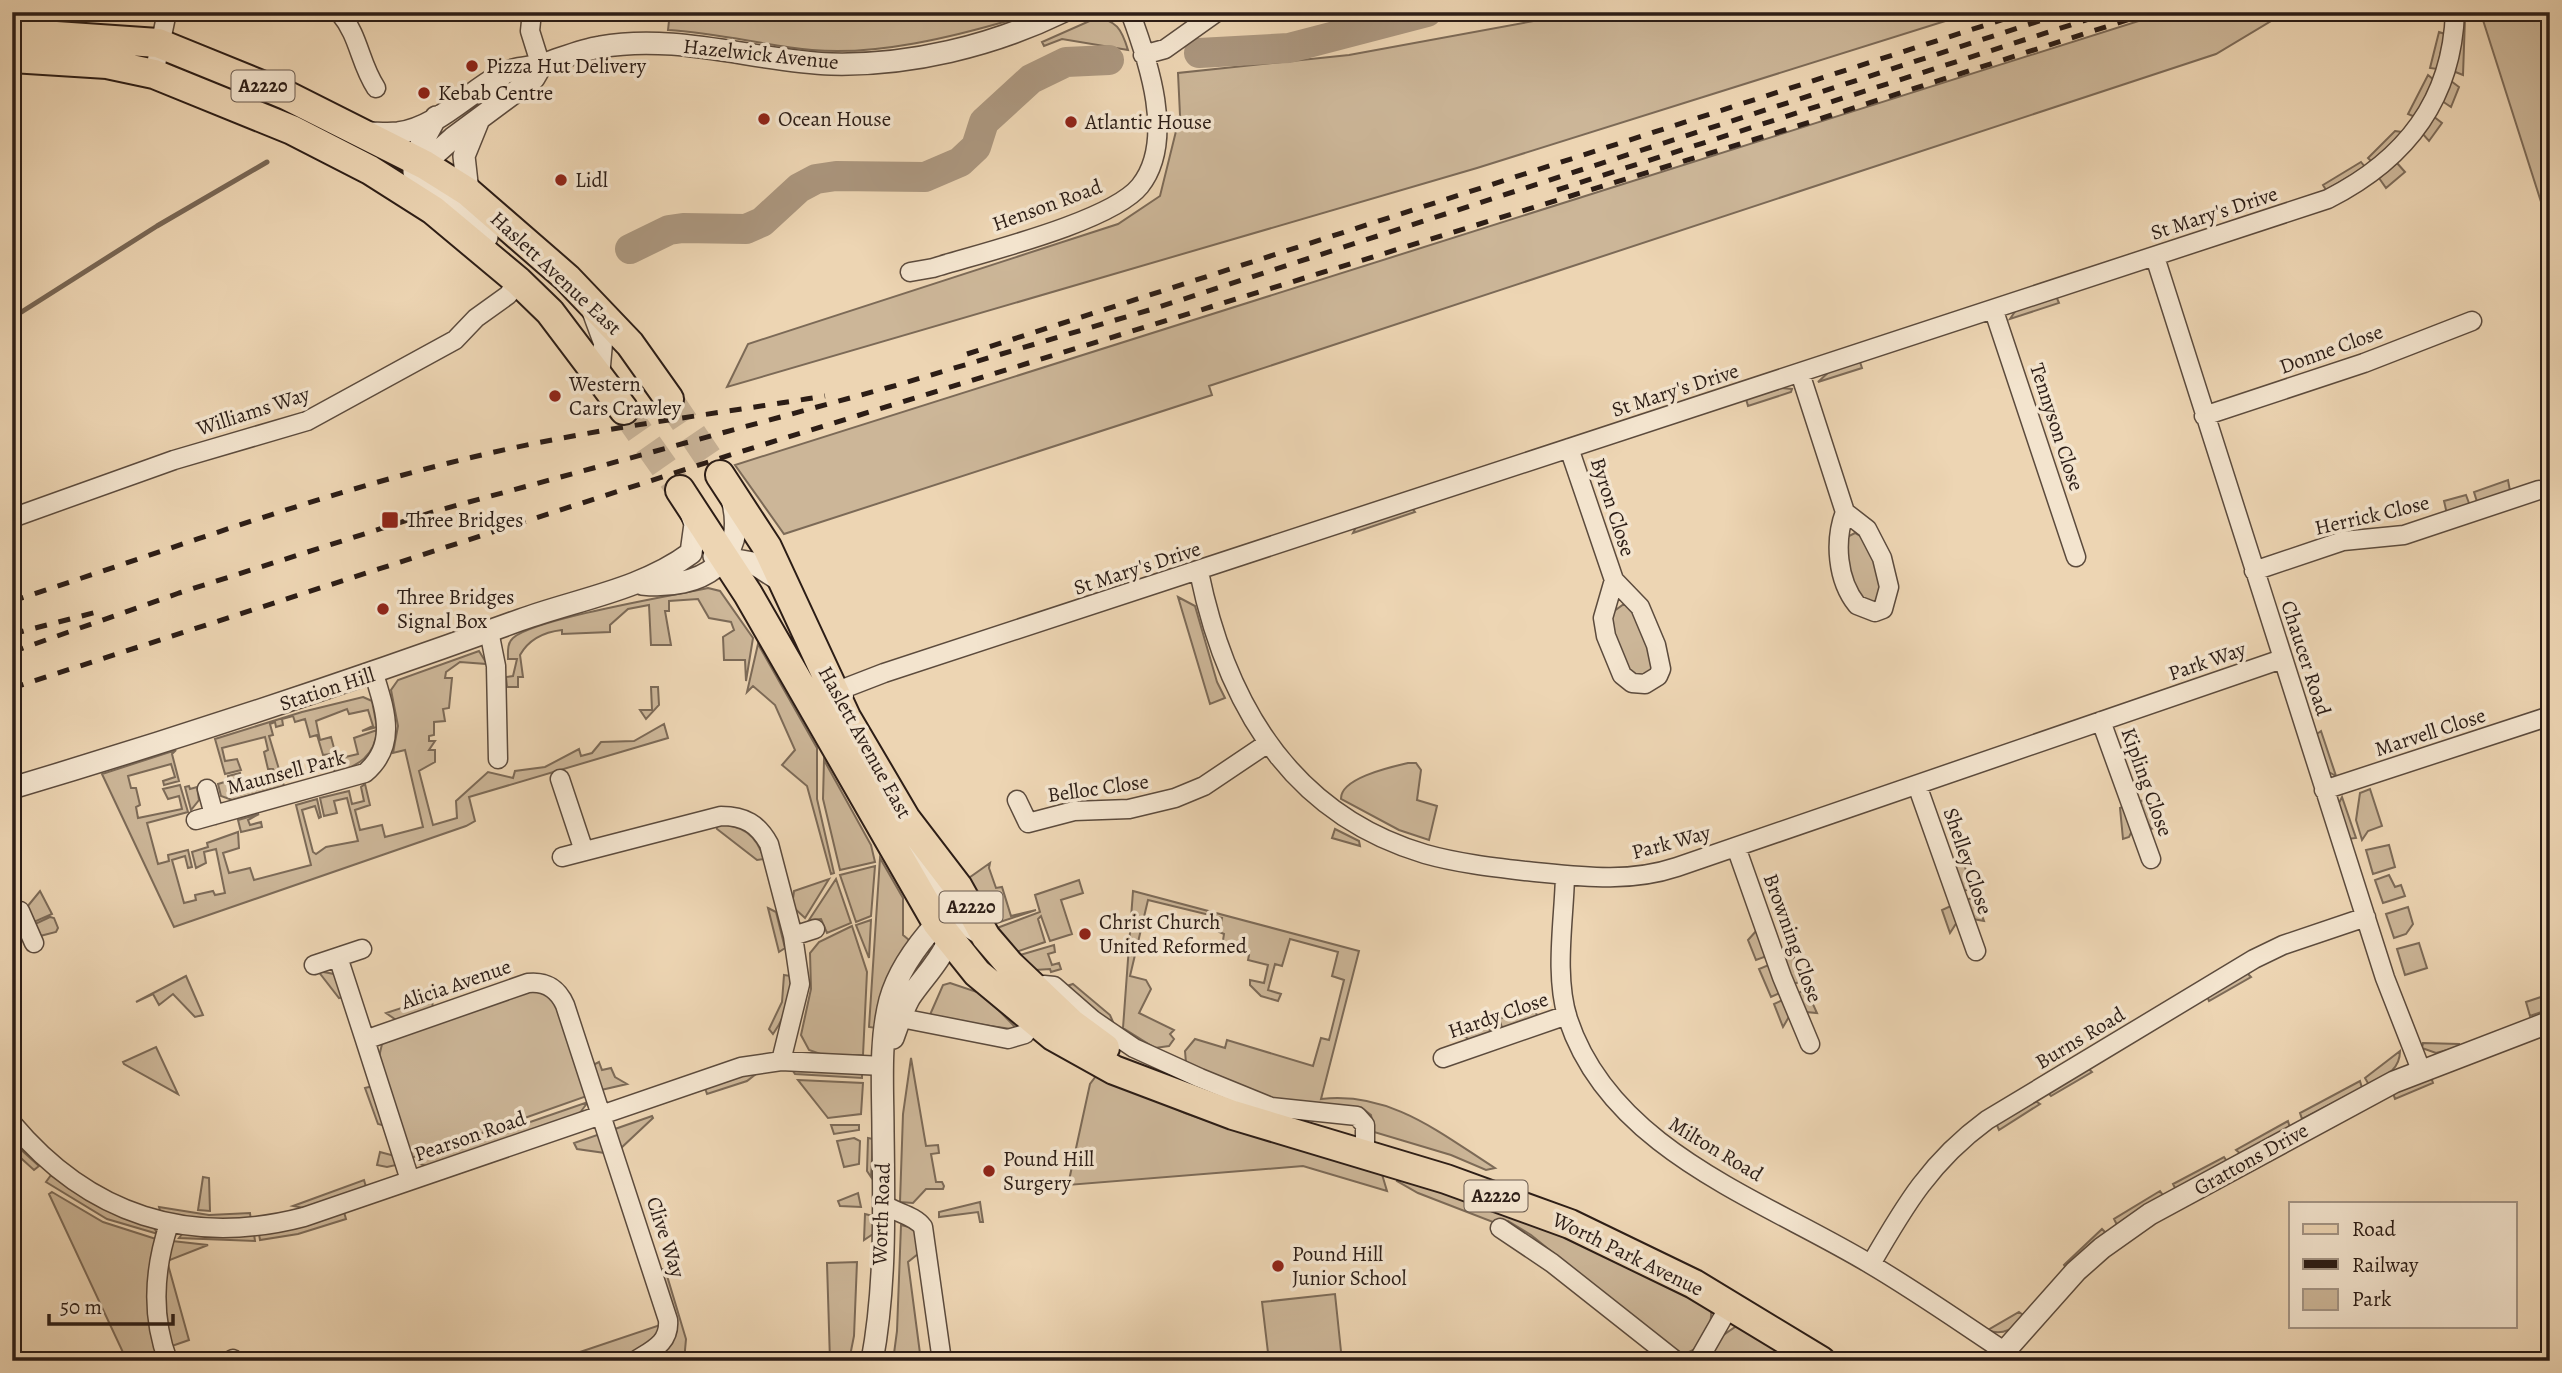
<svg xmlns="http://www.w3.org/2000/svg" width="2562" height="1373" viewBox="0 0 2562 1373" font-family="Alegreya,serif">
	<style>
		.green { fill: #ccb698; stroke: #7c6a57; stroke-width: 2 }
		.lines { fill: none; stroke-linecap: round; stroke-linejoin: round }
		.stream { stroke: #786654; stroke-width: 5 }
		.river { stroke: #ab967e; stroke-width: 30 }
		.primary-tunnel { stroke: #c6b094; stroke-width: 28; stroke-dasharray: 28 14; stroke-linecap: butt }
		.minor-casing { stroke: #5c4b3d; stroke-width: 21 }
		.tertiary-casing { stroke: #5c4b3d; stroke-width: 24 }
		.primary-casing { stroke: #2c1d16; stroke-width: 32 }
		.minor { stroke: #f3e4ce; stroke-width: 18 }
		.tertiary { stroke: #f3e4ce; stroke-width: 21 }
		.primary { stroke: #edd5b3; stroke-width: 28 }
		.rail { stroke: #2c1d16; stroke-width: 5; stroke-dasharray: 12 12; stroke-linecap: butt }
		.poi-dot { fill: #8f2418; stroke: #f3e4ce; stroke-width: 2.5 }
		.labels { text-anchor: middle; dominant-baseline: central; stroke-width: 7; stroke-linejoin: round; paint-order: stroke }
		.shield { fill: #f3e4ce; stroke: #68594d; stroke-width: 2 }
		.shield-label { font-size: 19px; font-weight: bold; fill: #2c1d16 }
		.street-label { font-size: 21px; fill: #2c1d16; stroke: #f3e4ce }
		.poi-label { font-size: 21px; fill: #2c1d16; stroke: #f3e4ce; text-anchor: start }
	</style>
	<rect width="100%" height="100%" fill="#edd5b3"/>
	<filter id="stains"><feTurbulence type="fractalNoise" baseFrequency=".00286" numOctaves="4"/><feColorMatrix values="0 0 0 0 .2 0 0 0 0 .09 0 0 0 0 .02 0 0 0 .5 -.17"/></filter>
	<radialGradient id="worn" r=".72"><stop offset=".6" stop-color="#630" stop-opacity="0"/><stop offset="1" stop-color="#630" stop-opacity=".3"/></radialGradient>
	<!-- green -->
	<path class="green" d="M807 12H1018L1012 15 1014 19C953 37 876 56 812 50 763 45 718 33 668 30L669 21 699 15 742 18Z
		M1583 12H1974L1477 168 727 387 748 344 1118 224 1160 196 1180 115 1178 73 1349 55Z
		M2167 12H2286L2216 54 1209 386 1212 395 784 534 735 465Z
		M2471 12H2550V230L2482 17 2472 18Z
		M2462 17 2465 18 2463 75 2453 71Z
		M1094 19C1116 18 1122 30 1128 50L1062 39 1044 46 1042 42Z
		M2439 32 2445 34 2437 69 2430 68Z
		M2428 75 2434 80 2415 117 2408 114Z
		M2451 81 2459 87 2451 107 2442 101Z
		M2433 116 2442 123 2429 141 2421 132Z
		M2395 131 2402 132 2374 164 2368 158Z
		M2361 162 2365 167 2326 190 2323 185Z
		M2397 163 2405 172 2386 188 2379 178Z
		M2056 296 2059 303 2010 319 2016 310Z
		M1860 362 1862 368 1818 382 1831 370Z
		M1781 388 1792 389 1791 392 1748 406 1746 399Z
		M2508 480 2510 491 2478 505 2474 492Z
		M2466 495 2470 506 2447 514 2444 501Z
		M1412 508 1415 512 1353 533 1356 527Z
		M1855 533 1867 540 1884 589 1877 601 1870 603C1847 592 1847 558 1847 537Z
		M708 588 720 591 753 638 746 681 745 660H724L723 637 734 630 731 622 709 618 698 599 669 601V611H665L671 645H651L649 605 628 609 610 625V632L562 634V630C544 632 529 639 520 655L523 677H518V687H507L506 677 513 676 517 659H508C508 652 507 643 513 638 534 619 674 595 708 588Z
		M1178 597 1195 606 1217 682 1225 698 1210 704Z
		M1624 604 1633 609 1655 665 1649 676 1631 675 1611 626 1610 614Z
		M758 644 817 748V799L834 873 831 874 807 786 782 765 795 750 775 705 753 686 747 692Z
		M479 651 487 664 460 662 446 672 445 678H452L449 708 443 709 445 721 434 722V735L429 736V741H435L429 750H435V762L419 771 433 825 457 818 456 801 488 772 513 778 515 771 545 767 579 749 581 756 592 753 601 742 634 741 664 724 668 738 469 797 475 821 466 826 174 927 102 774 176 750 172 754 179 781 164 785 163 781 175 777 171 764 128 776 131 788H136L140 805 136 807 138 818 182 809 179 796 168 799 163 789 180 785 188 812 147 823 158 864 169 861 168 855 188 850 192 867 188 868 185 856 172 860 184 903 196 900 195 895 213 891 215 895 225 893 216 849 204 852 206 863 196 868 192 852 208 847 207 843 238 832 239 848 223 853 229 873 250 868 254 880 311 865 296 805 317 799 321 817 319 818 315 806 302 810 313 852 316 854 326 847 358 841 347 798 334 801 337 813 324 816 320 798 349 791 352 804 364 801 361 787 365 784 370 805 355 810 360 830 382 825 385 837 423 827 405 750 393 753 398 726 391 690 398 680Z
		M651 687H658L659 705 646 719 640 710H652Z
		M363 697 372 701 377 727 362 731 373 726 368 710 349 714 347 709 316 721 320 740 331 737 337 759 358 754 354 738 377 730C375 756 358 766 335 773L330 754 323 755 317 735 310 737 305 719 295 722 293 716 282 719 283 725 276 727 275 722 270 724 273 735 269 736 284 786 232 800 221 796 218 784 228 781V776L240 773 241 777 230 780 234 792 277 779 273 769H268L264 752 268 750 265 737 222 748 225 761 237 759 241 770 225 774 215 739 302 712Z
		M2321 731 2336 776 2327 771 2314 736Z
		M824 760 871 845 875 862 840 870 823 799Z
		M1408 763H1416L1421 770 1417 800 1437 806 1429 840 1399 830 1341 799C1340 778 1391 767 1408 763Z
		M189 786 190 789 197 787 199 800 191 810 185 787Z
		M2370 789 2382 826 2368 831 2362 840 2356 820 2360 793Z
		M2342 797 2356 838 2348 839 2338 805Z
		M2143 800 2159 826 2151 829 2137 803Z
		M2125 806 2133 829 2129 837 2123 839 2120 808Z
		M259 814 248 820 250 825 261 822 262 827 241 832 238 820Z
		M716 824C742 825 756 834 764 859L757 860 717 829Z
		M1335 829 1359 841 1360 846 1332 838Z
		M2389 845 2395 867 2373 874 2366 850Z
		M880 858 903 898V935L909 940 876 1028 869 1027Z
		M1963 862 1973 889 1961 891 1952 865Z
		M990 863 989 868 996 888 1002 887 1011 916 1036 910 994 924 966 880Z
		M875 866 871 916 856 922 840 875Z
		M2389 875 2395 887 2401 885 2405 896 2383 903 2375 880Z
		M829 879 805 918 792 906 794 891Z
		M836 879 851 923 827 933 821 919 809 920Z
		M1079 880 1083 893 1061 900 1072 934 1050 941 1041 916 1038 919 1045 942 1016 952 997 928 1040 912 1035 895Z
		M40 891 52 914 34 922 27 907Z
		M1133 891 1359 951 1321 1099C1390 1091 1440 1133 1495 1168L1486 1170 1451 1155 1374 1132 1371 1115 1362 1108 1275 1099 1186 1063 1185 1051 1195 1039 1225 1048 1227 1040 1313 1066 1321 1038 1329 1040 1344 980 1332 976 1338 952 1290 939 1282 966 1275 964 1268 990 1281 994 1278 1001 1261 996 1250 985V980L1264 983 1268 965 1248 960 1249 955 1222 947 1224 934 1219 932 1222 918 1148 900 1130 976 1146 980 1151 989 1139 1013 1174 1030 1170 1034 1174 1039 1169 1046 1155 1048 1123 1028Z
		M1975 896 1984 921 1973 919 1965 901Z
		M1953 905 1957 922 1950 933 1942 910Z
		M2408 907 2413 924 2406 934 2394 938 2386 914Z
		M768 908 776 912 785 948 779 952Z
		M50 917 54 918 58 928 56 932 40 936 35 924Z
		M871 920 869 958 856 925Z
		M852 926 867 972 863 1055 829 1057 809 1050 801 1035 811 989 810 953 819 942Z
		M1757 930 1767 956 1756 960 1748 940Z
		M2419 943 2427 968 2405 975 2397 949Z
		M1054 945 1055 952 1048 954 1052 965 1059 963 1061 969 1051 972 1050 969 1035 970 1020 955Z
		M1793 955 1804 981 1792 984 1782 959Z
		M1771 964 1782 992 1771 997 1759 969Z
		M318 971 334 974 343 997 339 998Z
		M2247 973 2251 977 2209 1001 2207 996Z
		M784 975 791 976C791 998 786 1016 773 1034L769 1029 782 1002Z
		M186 976 203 1015 195 1017 173 994 159 1005 153 994 136 1002Z
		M950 983 983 994 1018 1030 929 1017 943 985Z
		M1073 984 1110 1015 1113 1022 1110 1023 1067 986Z
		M530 989H538L554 999 587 1096 411 1158 379 1057 382 1044 388 1039Z
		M1806 989 1817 1013 1806 1012 1797 994Z
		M2550 994V1009L2530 1016 2526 1002Z
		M432 998 433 1010 399 1022 386 1013Z
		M1785 999 1790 1015 1783 1027 1774 1004Z
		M1534 1006 1538 1019 1503 1030 1499 1019Z
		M1487 1023 1491 1034 1470 1040 1459 1033Z
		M2423 1043 2459 1044V1047L2436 1053 2422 1048Z
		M156 1047 178 1094 124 1064 123 1062Z
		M2400 1051C2400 1071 2383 1077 2369 1085L2365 1078Z
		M911 1058 926 1146 938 1145 939 1153 931 1154 936 1182H942L944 1186 943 1189H926L913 1203 900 1202 903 1114Z
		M599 1062 602 1070 611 1068 615 1077 627 1084 601 1090 593 1065Z
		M2088 1068 2092 1072 2051 1096 2047 1092Z
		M793 1071 856 1072 862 1074V1078L795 1074Z
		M746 1074H756L747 1081 707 1094 705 1088Z
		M1096 1076H1106L1185 1113 1243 1133 1381 1171 1387 1191 1303 1166 1068 1185 1090 1084Z
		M2431 1077 2433 1083 2395 1099 2393 1093Z
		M798 1080 863 1083 861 1114 828 1118Z
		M2360 1081 2362 1088 2302 1119 2300 1113Z
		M373 1086 386 1126 378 1124 365 1088Z
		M2034 1100 2040 1104 1999 1130 1996 1123Z
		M588 1102 579 1114 426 1166 414 1162Z
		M652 1116 653 1118 620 1149 615 1129Z
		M2288 1121 2290 1128 2242 1155 2236 1150Z
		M831 1125H859V1130L834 1134Z
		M600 1134 605 1153 577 1149 574 1143Z
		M854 1138 860 1141 859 1164 844 1167 837 1141Z
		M868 1138 873 1139 871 1177 867 1171Z
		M17 1146 39 1166 34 1170 12 1150Z
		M380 1152 395 1156 396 1165 387 1167 377 1165Z
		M2224 1157 2228 1163 2176 1190 2173 1184Z
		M1400 1174 1433 1183 1639 1266 1711 1310C1713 1328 1698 1357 1678 1353L1531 1235 1508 1221 1498 1224 1418 1193 1397 1181Z
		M51 1175 106 1209 152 1225 158 1234 107 1219 46 1182Z
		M203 1177 209 1178 210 1211 198 1210Z
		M364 1180 366 1187 304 1208 293 1206Z
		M2160 1191 2165 1198 2118 1227 2114 1219Z
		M52 1192 103 1222 156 1239 161 1361H127L49 1194Z
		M858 1193 861 1207 840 1206 838 1201Z
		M980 1202 983 1222H980L978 1212 939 1217V1212Z
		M159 1207 209 1215 250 1213 251 1221 188 1219 160 1211Z
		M344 1212 346 1219 298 1234 260 1240 259 1234 297 1228Z
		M865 1214 873 1216V1234L864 1240Z
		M901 1225 913 1228 923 1250 908 1262 921 1361H893L897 1331Z
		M2102 1229 2108 1235 2068 1271 2064 1265Z
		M183 1233 254 1234 255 1241 179 1238Z
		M172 1241 208 1245 167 1261 189 1340 172 1346C162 1310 164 1277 172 1241Z
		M857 1262 854 1336 849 1361H830L827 1263Z
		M661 1269H665L686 1339 684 1361H647L667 1347Z
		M1335 1294 1342 1361H1269L1262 1302Z
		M2019 1312 2026 1317C2015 1327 2003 1337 1988 1330Z
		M663 1324C658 1340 634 1361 616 1361L611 1354 600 1361H568V1356Z
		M1738 1325 1803 1361H1708L1722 1336Z"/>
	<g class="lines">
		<!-- stream -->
		<path class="stream" d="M12 318 157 226 267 162"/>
		<!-- river -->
		<path class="river" d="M1199 53 1289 48 1427 12
			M630 249 669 230 683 228 746 229 762 222 799 188 816 179 836 176 925 177 960 162 976 147 984 122 1031 79 1066 62 1109 60"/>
		<!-- primary-tunnel -->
		<path class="primary-tunnel" d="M669 399 720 475
			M624 410 680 490"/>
		<defs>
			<path id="minor" d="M339 12C360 37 359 62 376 88
				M532 12 530 31 541 66
				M1143 55 1165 49 1217 12
				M154 74 167 12
				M2155 257 2385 978 2421 1070
				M910 272 933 268C981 253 1111 222 1140 186 1176 141 1148 60 1130 12
				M1994 311 2076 557
				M592 313 603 343 600 377
				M1800 373 1845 512 1867 529 1882 558 1889 587 1883 609 1875 612 1857 605C1837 580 1834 541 1845 512
				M2204 416 2364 363 2472 321
				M1569 448 1614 580 1640 607 1656 645 1661 669 1658 676 1645 684 1632 683 1622 675 1606 636 1603 618 1614 580
				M12 518 174 460 307 421 455 340 476 318 508 295 518 281
				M2254 571 2343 541 2404 535 2539 490
				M1199 572C1226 703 1290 814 1425 854 1457 863 1491 867 1525 871 1577 876 1626 884 1677 867L2282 659
				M489 631 496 666 498 759
				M827 695 884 673 2328 199C2405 160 2452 101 2455 12
				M2101 721 2151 859
				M560 779 584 851
				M1917 785 1976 951
				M207 789 214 815
				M2324 790 2550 716
				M1017 800 1028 823 1074 811 1129 809 1175 798 1204 786 1268 743
				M196 820 365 773C398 745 385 710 374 674
				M1736 847 1782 977 1810 1044
				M562 857 721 816C745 816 758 824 769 844L793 936
				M1565 876C1564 921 1554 975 1568 1019 1611 1150 1762 1199 1870 1264 1916 1291 1960 1322 2004 1351
				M20 911 34 943
				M338 957 365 1040
				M314 965 362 949
				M1032 997 1044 985 1054 986 1093 1020 1134 1048 1200 1078 1271 1107 1357 1116 1365 1125V1154
				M901 1018 1008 1039 1025 1034
				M1443 1058 1567 1015
				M781 1061 800 984 793 936 815 929
				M12 1123C89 1215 189 1247 304 1217L741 1067 781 1061 883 1066
				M410 1180 365 1040 528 983C546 981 558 989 565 1005L668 1320C670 1343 652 1350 635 1361
				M883 1204C896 1213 914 1215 923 1227L942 1361
				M1500 1228 1552 1263 1676 1361
				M1871 1264C1905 1205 1931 1161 1987 1120L2254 959 2283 945 2366 917
				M168 1361C151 1316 154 1269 169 1224
				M230 1361 233 1359
				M1698 1361 1730 1305"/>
			<path id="tertiary" d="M436 117 414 158V172L487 237
				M367 133C377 133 388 134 398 133 436 128 467 94 499 76 516 66 528 69 544 64 563 58 581 50 600 47 677 33 754 61 831 64 909 66 992 46 1062 12
				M415 172 453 138 534 78 541 66
				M468 192 464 156 479 119
				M714 556 753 563 784 583
				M642 584C700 590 749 562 732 499
				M12 788C183 737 352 681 520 620 578 599 641 590 691 553L695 524 690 510
				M893 1038C898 1024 903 1009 910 997 928 970 959 945 950 910L912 841
				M872 1361C886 1287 884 1207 883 1132 883 1089 879 1042 890 1000 898 971 917 945 937 923H963L986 937
				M1996 1361 2076 1271 2102 1248 2150 1214 2394 1082 2550 1022"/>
			<path id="primary" d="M12 33 158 43 286 95 425 165 468 192 567 278 630 344 669 399
				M12 58 107 64 154 74 292 130 370 170 433 210 518 281 550 312 624 410
				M720 475 767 547 846 717 906 819 958 887 986 937 1010 965 1071 1023 1105 1048
				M680 490 748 594 937 923 977 973 1053 1036 1114 1070 1233 1115 1446 1179 1570 1224 1694 1284 1821 1361"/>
		</defs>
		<!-- minor casing -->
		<use href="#minor" class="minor-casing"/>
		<!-- tertiary casing -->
		<use href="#tertiary" class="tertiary-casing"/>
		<!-- primary casing -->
		<use href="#primary" class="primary-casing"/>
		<!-- minor -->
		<use href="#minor" class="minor"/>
		<!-- tertiary -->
		<use href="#tertiary" class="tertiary"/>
		<!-- primary -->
		<use href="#primary" class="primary"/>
		<!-- rail -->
		<path class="rail" d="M1557 190 2111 12
			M967 354 2026 12
			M12 601C161 553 309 497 461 460 580 430 703 416 825 396
			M12 634 97 612
			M12 652 179 593 436 511 894 386 1156 308 2067 12
			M12 688 733 454 1785 130 2152 12"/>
	</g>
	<!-- markers -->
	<g class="poi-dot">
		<circle cx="472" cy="66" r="7"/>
		<circle cx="424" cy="93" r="7"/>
		<circle cx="764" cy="119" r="7"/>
		<circle cx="1071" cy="122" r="7"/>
		<circle cx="561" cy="180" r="7"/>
		<circle cx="555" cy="396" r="7"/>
		<rect x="381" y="511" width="18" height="18" rx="3.5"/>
		<circle cx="383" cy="609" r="7"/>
		<circle cx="1085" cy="934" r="7"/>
		<circle cx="989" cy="1171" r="7"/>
		<circle cx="1278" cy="1266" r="7"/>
	</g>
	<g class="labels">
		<!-- shield labels -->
		<g class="shield">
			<rect x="231.5" y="70.5" width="63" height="31" rx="5"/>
			<rect x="939.5" y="891.5" width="63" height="31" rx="5"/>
			<rect x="1464.5" y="1180.5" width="63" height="31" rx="5"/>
		</g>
		<g class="shield-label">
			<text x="263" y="86">A2220</text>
			<text x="971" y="907">A2220</text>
			<text x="1496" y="1196">A2220</text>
		</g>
		<!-- street labels -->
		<g class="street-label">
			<text transform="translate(761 54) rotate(6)">Hazelwick Avenue</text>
			<text transform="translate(1047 205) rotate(-20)">Henson Road</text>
			<text transform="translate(2214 213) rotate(-18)">St Mary's Drive</text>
			<text transform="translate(556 273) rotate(43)">Haslett Avenue East</text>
			<text transform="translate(2331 349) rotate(-20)">Donne Close</text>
			<text transform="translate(1675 390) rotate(-18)">St Mary's Drive</text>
			<text transform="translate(253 411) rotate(-18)">Williams Way</text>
			<text transform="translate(2057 427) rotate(72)">Tennyson Close</text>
			<text transform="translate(1613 507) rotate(72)">Byron Close</text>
			<text transform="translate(2372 515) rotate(-13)">Herrick Close</text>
			<text transform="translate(1137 568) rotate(-18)">St Mary's Drive</text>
			<text transform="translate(2306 658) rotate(72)">Chaucer Road</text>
			<text transform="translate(2207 661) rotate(-19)">Park Way</text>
			<text transform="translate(327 689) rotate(-18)">Station Hill</text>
			<text transform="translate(2430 732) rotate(-18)">Marvell Close</text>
			<text transform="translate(865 742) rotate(61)">Haslett Avenue East</text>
			<text transform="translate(286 772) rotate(-15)">Maunsell Park</text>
			<text transform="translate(2147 782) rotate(70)">Kipling Close</text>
			<text transform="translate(1098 788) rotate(-8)">Belloc Close</text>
			<text transform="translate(1671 842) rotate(-15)">Park Way</text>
			<text transform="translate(1968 861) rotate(71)">Shelley Close</text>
			<text transform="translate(1793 938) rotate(70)">Browning Close</text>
			<text transform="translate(456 984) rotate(-19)">Alicia Avenue</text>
			<text transform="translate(1498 1015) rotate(-19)">Hardy Close</text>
			<text transform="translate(2080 1038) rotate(-31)">Burns Road</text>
			<text transform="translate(470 1136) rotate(-19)">Pearson Road</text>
			<text transform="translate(1716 1149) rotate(31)">Milton Road</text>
			<text transform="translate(2251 1159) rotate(-29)">Grattons Drive</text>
			<text transform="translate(881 1214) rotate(-88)">Worth Road</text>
			<text transform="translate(666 1237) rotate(72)">Clive Way</text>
			<text transform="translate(1628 1254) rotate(26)">Worth Park Avenue</text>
		</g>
		<!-- poi labels -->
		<g class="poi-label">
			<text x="486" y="66">Pizza Hut Delivery</text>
			<text x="438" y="93">Kebab Centre</text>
			<text x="778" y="119">Ocean House</text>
			<text x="1085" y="122">Atlantic House</text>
			<text x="575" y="180">Lidl</text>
			<text x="569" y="384">Western<tspan x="569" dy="24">Cars Crawley</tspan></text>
			<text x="406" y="520">Three Bridges</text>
			<text x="397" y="597">Three Bridges<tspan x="397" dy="24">Signal Box</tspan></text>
			<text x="1099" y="922">Christ Church<tspan x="1099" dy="24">United Reformed</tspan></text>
			<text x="1003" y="1159">Pound Hill<tspan x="1003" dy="24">Surgery</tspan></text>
			<text x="1292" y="1254">Pound Hill<tspan x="1292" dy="24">Junior School</tspan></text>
		</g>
	</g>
	<!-- margin -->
	<rect width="2562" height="1373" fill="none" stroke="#edd5b3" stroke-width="42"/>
	<rect x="14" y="14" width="2534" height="1345" fill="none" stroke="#2c1d16" stroke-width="3.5"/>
	<rect x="21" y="21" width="2520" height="1331" fill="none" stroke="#2c1d16" stroke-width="2"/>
	<!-- legend -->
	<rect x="2289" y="1202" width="228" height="126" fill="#f3e4ce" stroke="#a39484" stroke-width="2"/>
	<rect x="2303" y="1224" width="35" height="10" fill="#edd5b3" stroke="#a39484" stroke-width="2"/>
	<text x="2352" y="1236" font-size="21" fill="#2c1d16">Road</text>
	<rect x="2303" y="1259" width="35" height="10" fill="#2c1d16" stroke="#a39484" stroke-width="2"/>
	<text x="2352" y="1272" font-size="21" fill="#2c1d16">Railway</text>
	<rect x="2303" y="1289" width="35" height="21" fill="#ccb698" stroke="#a39484" stroke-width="2"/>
	<text x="2352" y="1306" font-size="21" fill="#2c1d16">Park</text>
	<!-- scale -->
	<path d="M49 1314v10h124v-10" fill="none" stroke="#2c1d16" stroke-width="3.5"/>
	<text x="60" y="1314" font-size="21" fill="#2c1d16" stroke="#f3e4ce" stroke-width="5" paint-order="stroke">50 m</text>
	<rect width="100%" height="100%" filter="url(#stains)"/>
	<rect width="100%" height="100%" fill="url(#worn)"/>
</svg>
